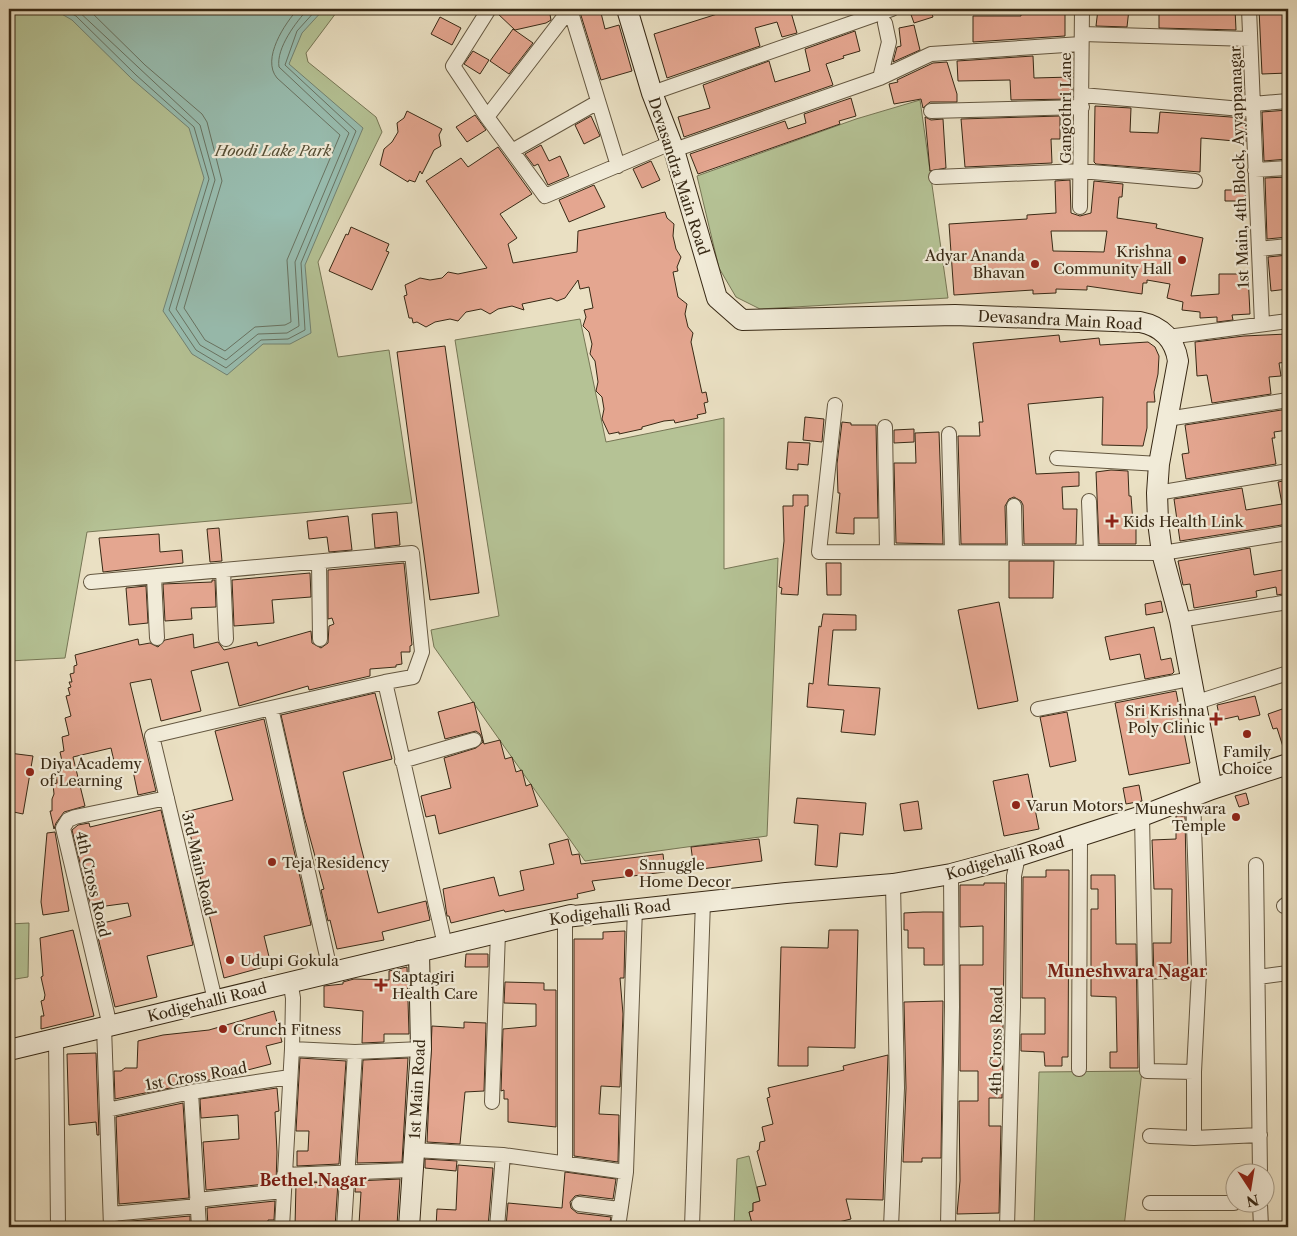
<svg xmlns="http://www.w3.org/2000/svg" width="1297" height="1236" viewBox="0 0 1297 1236" font-family="'Libre Caslon Text',serif">
	<style>
		.green { fill: #b5c295; stroke: #767655 }
		.water { fill: #98bdb0; stroke: #728272 }
		.lines { fill: none; stroke-linecap: round; stroke-linejoin: round }
		.shore { stroke: #687362; stroke-width: 1 }
		.building { fill: #e4a690; stroke: #382915; fill-rule: evenodd }
		.street-casing { stroke: #645740; stroke-width: 16 }
		.secondary-casing { stroke: #382915; stroke-width: 22 }
		.street { stroke: #f1ebd8; stroke-width: 14 }
		.secondary { stroke: #f1ebd8; stroke-width: 20 }
		.poi-dot { fill: #8f2418; stroke: #f1ebd8; stroke-width: 2 }
		.labels { text-anchor: middle; dominant-baseline: central; stroke-width: 4.5; stroke-linejoin: round; paint-order: stroke }
		.street-label { font-size: 15px; fill: #382915; stroke: #f1ebd8 }
		.park-label { font-size: 15px; font-style: italic; fill: #574f35; stroke: #f1ebd8 }
		.poi-label { font-size: 15px; fill: #382915; stroke: #f1ebd8; text-anchor: start }
		.neighbourhood-label { font-size: 16px; font-weight: bold; fill: #7a1f14; stroke: #f1ebd8 }
	</style>
	<rect width="100%" height="100%" fill="#eae0c3"/>
	<filter id="stains"><feTurbulence type="fractalNoise" baseFrequency=".004" numOctaves="4"/><feColorMatrix values="0 0 0 0 .2 0 0 0 0 .09 0 0 0 0 .02 0 0 0 .5 -.17"/></filter>
	<radialGradient id="worn" r=".72"><stop offset=".6" stop-color="#630" stop-opacity="0"/><stop offset="1" stop-color="#630" stop-opacity=".3"/></radialGradient>
	<!-- green -->
	<path class="green" d="M9 9H339L306 53 308 62 376 117 382 132 318 262 338 357 389 350 412 503 87 532 65 658 9 661Z
		M920 100 948 298 760 309 736 297 719 268 697 176 856 119Z
		M580 319 606 442 724 418V569L778 558 767 836 585 861 434 647 431 630 499 616 455 340Z
		M29 923 28 977 9 980V924Z
		M1142 1071 1124 1227H1034L1039 1072Z
		M749 1156 760 1201 753 1203V1211L749 1212 753 1227H734L737 1159Z"/>
	<!-- water -->
	<path class="water" d="M53 9H324L302 33 289 64 363 128 305 265 311 333 290 344H263L227 375 192 354 163 311 204 178 189 128 132 79 72 20Z"/>
	<g class="lines">
		<!-- shore -->
		<path class="shore" d="M63 9 76 16 136 75 194 127 209 179 169 310 196 350 226 368 261 340 288 339 305 330 301 263 356 131 285 65 297 31 317 9
			M76 9 200 125 215 180 176 309 200 345 226 360 258 334 287 333 299 326 295 262 349 133 279 67C276 48 296 22 308 9
			M88 9 145 65 202 114 207 122 222 181 184 308 205 340 225 351 255 327 285 325 291 322 287 260 340 135 277 78C261 59 285 23 298 9"/>
	</g>
	<!-- building -->
	<path class="building" d="M498 9H549L551 20 546 23 515 30 497 13Z
		M579 9H600L605 29 619 25 632 71 601 80Z
		M733 9H790L797 33 782 37 777 22 755 28 760 46 667 78 654 34Z
		M909 9H930L933 17 914 23Z
		M1021 9H1065V36L973 42V16H1021Z
		M1098 9H1129L1127 27 1096 26Z
		M1195 9H1235L1236 30 1159 28V11H1195Z
		M1259 9H1284L1288 73 1262 74Z
		M440 17 461 28 452 45 431 34Z
		M914 25 920 50 893 62 897 47 901 46 899 28Z
		M513 29 533 43 509 74 490 61Z
		M855 31 860 51 843 56 844 58 826 64 833 85 684 137 678 117 710 108 703 85 769 61 775 82 810 71 805 49Z
		M473 51 489 60 480 74 464 64Z
		M1033 56 1034 78 1072 77V99L1011 100 1010 80 958 81 957 61Z
		M947 62 957 94V102H930L923 108 921 99 894 104 889 84 898 82 897 80 933 63Z
		M851 98 856 116 839 121 840 124 698 174 690 154 785 121 788 129 806 123 804 114Z
		M1095 106 1131 108 1130 132 1158 133 1160 112 1245 118 1246 142 1201 138 1200 172 1096 164 1094 162Z
		M1288 110V159L1264 161 1262 112Z
		M407 111 442 129 439 135 441 146 434 150 422 174 420 171 415 182 409 180 408 182 380 165 384 149 392 142 398 132 397 123 404 118Z
		M475 115 486 130 467 142 456 127Z
		M591 116 600 136 584 144 575 125Z
		M1060 116V139H1051L1052 163 965 167 961 119Z
		M925 117 931 120 943 119 946 168 930 171Z
		M541 145 549 161 560 156 569 176 548 185 538 164 534 166 525 154Z
		M498 147 532 194 500 214 517 238 508 244 513 263 577 252 578 231 665 212 667 218 674 224 673 236 676 249 681 257 677 267 678 271 673 272 678 297 687 304 685 314 688 327 693 333 691 342 702 393 706 392 708 402 704 403 706 413 697 415 698 418 675 423 674 420 664 421 642 427V429L619 434V432L609 434 602 419 604 409 602 397 596 391 598 382 595 361 590 354 592 344 589 332 583 326 586 317 584 310 593 308 589 287 580 289 578 280 565 298 557 301 551 298 522 304 524 310 512 306 498 309 490 314 481 309 466 312 458 321 450 319 435 322 426 327 417 322 413 323 412 318H409L404 296 407 295 405 285 420 278 430 280 442 278 448 272 458 274 487 268 426 181 461 158 468 167Z
		M651 161 660 180 642 188 633 169Z
		M1288 177V237L1267 239 1265 178Z
		M1070 180 1071 213 1080 216 1091 213 1094 181 1123 184 1122 197H1119L1117 218 1157 224 1156 228 1203 238 1191 296 1219 294V274H1248L1250 314 1232 315 1233 320 1217 322V317L1200 318V312L1182 310 1183 302 1167 298 1170 284 1147 280V283H1143L1142 294 1087 286V290L1056 289V293L1033 294V290L954 295 949 224 1027 219V215L1056 213 1055 181ZM1051 231H1107L1104 252 1053 251Z
		M594 185 605 207 569 222 559 200Z
		M1233 187H1246L1245 201H1225V190H1233Z
		M351 227 389 244 386 251 389 252 372 290 329 271 346 234 348 235Z
		M1288 255V289L1271 291 1268 257Z
		M1287 334 1288 362 1279 363 1281 376 1269 377 1271 394 1212 403 1207 375 1197 376 1195 342 1244 336Z
		M1059 335 1060 342 1099 338 1100 345 1148 342 1155 347 1159 356 1158 374 1154 392 1155 402H1147V428L1143 446 1102 445 1103 397 1028 404 1036 474 1079 472V486L1062 487 1063 509H1077L1076 544H1024L1023 505 1021 501 1014 497 1009 499 1005 506 1006 544H961L958 436H980L979 422H983L973 343Z
		M445 346 479 593 430 600 397 352Z
		M1288 409V430L1274 432 1275 438H1272L1276 464 1186 479 1182 454 1189 453 1185 425Z
		M805 417 824 419 822 442 803 440Z
		M842 422 851 423V425H876L878 518H854V534L836 533 840 493H838L837 464Z
		M914 429V442L894 443V430Z
		M939 432 943 544 896 543 894 463H916L915 433Z
		M788 442 810 443 808 465 798 464V470L786 469Z
		M1111 470 1128 471 1129 496H1131L1133 523H1136V544H1099L1096 472Z
		M1288 480V524L1180 541 1174 499 1242 488 1246 510 1282 504 1278 482Z
		M793 495H808V506H805L798 595 781 594 782 588 779 587 784 541 783 506H793Z
		M397 512 400 545 375 548 372 514Z
		M348 516 352 550 329 552 327 537 309 539 307 521Z
		M219 528 222 561 210 562 207 529Z
		M159 534 160 552 182 550 183 563 103 572 99 538Z
		M1250 548 1254 575 1288 569V593L1277 595 1276 587 1256 591 1257 597 1194 608 1190 584 1183 585 1178 561Z
		M1009 561H1054L1053 598H1009Z
		M404 563 412 645 410 646V652H401L402 664 396 665V667L370 669V676L309 690 308 686 239 706 228 662 191 671 201 711 161 721 151 679 130 683 156 791 138 795 132 766 116 770 111 748 73 757 85 806 64 812 56 823 54 829 50 811H52V799L54 794 53 784 57 783 55 763 62 761 60 752 64 751 62 737 69 735 65 718 71 716 66 696 70 695 68 688 71 687 69 682H72L70 674 74 673V666L77 665 75 655 138 639 139 645 150 643 158 647 165 640 193 634 194 648 218 642 224 650 257 642 258 646 311 631 312 643 321 648 328 643 329 626 334 624 332 618 328 619V570Z
		M826 563H841V595H827Z
		M310 573 311 597 272 600 274 623 234 626 232 580Z
		M212 580H215L216 607 191 608 192 619 165 621 163 584 212 582Z
		M146 586 148 623 129 625 126 588Z
		M1161 601 1163 612 1146 615 1145 604Z
		M999 602 1018 701 978 709 958 610Z
		M823 614 856 615V630H833L828 685 880 688 875 735 841 732 844 710 807 707 809 683 813 684 819 626 821 627Z
		M1154 627 1161 660 1171 658 1174 672 1172 674 1145 679 1140 654 1110 660 1105 637Z
		M1176 691 1190 763 1129 775 1115 703Z
		M375 693 392 759 343 772 360 843 378 913 426 901 430 920 382 932 384 940 337 949 330 920 328 921 321 890 324 889 304 816 281 715Z
		M1255 696 1260 715 1239 720 1238 716 1220 720 1217 705Z
		M474 702 484 744 500 740 505 759 512 757 516 772 522 770 526 786 531 784 538 806 439 834 435 815 426 817 421 796 451 788 444 758 476 748 483 742 480 734 476 731 445 739 438 712Z
		M1288 707V752L1285 753 1277 728 1273 729 1268 714Z
		M1067 712 1076 761 1050 767 1040 717Z
		M264 719 311 925 264 936 271 965 224 978 185 812 233 800 215 731Z
		M9 753 33 756 23 814 9 811Z
		M1028 774 1039 829 1004 836 993 781Z
		M1139 785 1142 801 1126 804 1123 788Z
		M1246 793 1249 804 1239 807 1235 796Z
		M797 798 866 803 863 835 840 833 837 867 815 865 818 825 794 823Z
		M918 801 922 829 904 831 900 804Z
		M161 810 193 945 147 956 157 997 115 1007 95 925 131 916 128 903 91 908 72 830 78 825 89 823 90 827Z
		M1176 816H1185L1188 978 1154 979 1153 943H1171L1172 889H1154L1152 840 1176 839Z
		M55 832 69 911 43 915 41 902 47 833Z
		M568 839 572 855 579 854 581 864 663 854 665 872 592 881 595 890 577 894 578 898 505 912 504 910 451 923 449 916H447L443 889 494 877 499 896 524 890 520 871 554 864 549 844Z
		M759 839 762 861 694 870 691 847Z
		M1046 870H1069L1068 1057H1062V1066H1045L1044 1052 1021 1051V1034H1045V998H1022L1023 877H1046Z
		M1091 875H1115L1116 944H1136L1138 1068H1110V1052H1117L1116 997 1091 996V909H1098V889H1091Z
		M984 883H1005L1002 1098H989V1126H1001L999 1213 957 1214 960 1181 959 1101H978V1071H960V965H983V926L960 927V885H984Z
		M923 912H943V965H924V948H908V930H904V913Z
		M73 930 94 1016 41 1029V1016H44L41 1001 44 1000 45 995 41 977 43 976 40 938Z
		M829 930H858L855 1048 808 1047V1066H778L781 947 828 948Z
		M625 931 624 978H620L623 1014 620 1087 601 1086 599 1114 619 1115 618 1162 574 1156V939H603V932Z
		M466 954H488V967H465Z
		M407 967 409 1034H384V1042L362 1043 363 1011 324 1007V986L343 984V982L354 979 389 980V971Z
		M505 982 544 983V990H556V1127L508 1122V1099H504V1090L501 1091 503 1029 536 1026V1004L504 1003Z
		M943 1001 941 1158H922V1162H903L906 1088 904 1002Z
		M274 1011 282 1042 266 1046 271 1064 205 1081 115 1099 114 1071H121L125 1068H137L138 1041 163 1035 209 1030Z
		M464 1022 486 1023 484 1091 465 1092 460 1144 427 1142 432 1026 464 1028Z
		M96 1053 99 1135H97L96 1122 69 1125 67 1054Z
		M888 1055 883 1200 846 1199 851 1219 818 1227 816 1223 800 1227H753L749 1212 753 1211V1203L760 1201 757 1187 766 1185 757 1151 759 1150 760 1142 765 1141 762 1127 773 1124 767 1098 770 1097 768 1088 844 1070 843 1066Z
		M300 1058 346 1061 339 1164 297 1166V1151H308L309 1131H296Z
		M408 1058 402 1162 357 1163 363 1060Z
		M277 1088 279 1111 275 1112 277 1152 276 1183 206 1190 203 1142 239 1139 238 1115 201 1118 200 1099Z
		M183 1103 189 1198 119 1204 116 1117Z
		M425 1159 457 1161 456 1171 425 1168Z
		M458 1165 493 1168 488 1227H436L437 1209 456 1210Z
		M565 1172 616 1179 613 1199 580 1195 575 1196 570 1202 571 1208 577 1213 611 1217 609 1227H506L508 1203 562 1208Z
		M400 1179 397 1225 359 1224 361 1192H355L356 1181Z
		M338 1182 335 1227H295L296 1183Z
		M275 1201 274 1220H268V1227H208L207 1208Z
		M190 1216V1227H121L120 1222Z"/>
	<g class="lines">
		<defs>
			<path id="street" d="M570 9 487 117 545 196 671 143
				M570 9 618 166
				M1249 9 1262 324
				M1082 34 1250 39
				M880 78 889 42 885 23
				M652 93 892 9
				M1082 95 1253 110
				M1253 104 1288 101
				M931 111 1082 107
				M487 117 453 66 489 9
				M674 150 880 78 931 54 1081 44
				M512 151 598 102
				M1255 170 1288 168
				M936 177 1081 171 1195 181
				M1080 207 1082 9
				M1259 249 1288 246
				M1168 337 1288 321
				M835 405 819 552 1162 553 1288 533
				M1167 419 1288 400
				M885 427 887 552
				M949 434 952 552
				M1057 458 1159 464
				M1157 493 1288 471
				M1089 501 1091 552
				M1014 506 1015 552
				M319 562 320 639
				M223 570 226 639
				M154 577 157 638
				M91 582 412 553 422 652 413 677 385 682
				M1180 620 1288 602
				M1194 703 1288 673
				M271 708 385 682 445 945
				M1038 709 1190 679
				M402 761 474 740
				M1193 797 1199 972 1194 1072V1138L1260 1135
				M1142 816 1147 1071 1194 1072
				M1256 865 1260 1174
				M1284 906 1288 903
				M565 917V1163
				M1258 977 1288 973
				M215 1000 152 736 271 708 331 974
				M110 1026 63 828 68 820 75 817 167 798
				M104 1027 111 1227
				M56 1039 58 1227
				M292 1049 355 1052 421 1049
				M1079 1069 1080 836
				M191 1092 199 1227
				M492 1102 498 932
				M107 1110 191 1092 290 1077
				M1150 1136 1194 1138
				M414 1150 503 1155 626 1172 635 908
				M284 1175 412 1170
				M197 1200 283 1191
				M1150 1203H1234
				M579 1204 619 1209
				M1260 1204 1261 1227
				M111 1214 198 1206
				M282 1227 292 1049 293 998 290 981
				M344 1227 355 1052
				M497 1227 503 1155
				M618 1227 626 1172
				M692 1227 703 901
				M891 1227 897 1088 893 884
				M948 1227 952 1007 951 874
				M1007 1227 1013 1007 1014 876 1018 856"/>
			<path id="secondary" d="M627 9 652 93 674 150 717 298 742 320 955 315 1140 322C1161 326 1175 340 1178 361L1159 464 1157 493 1158 522 1162 553 1180 620 1212 789 1288 764
				M9 1050 571 915 565 917 786 893 893 884 951 874 1018 856 1142 816 1212 789
				M409 1227 421 1049 419 951"/>
		</defs>
		<!-- street casing -->
		<use href="#street" class="street-casing"/>
		<!-- secondary casing -->
		<use href="#secondary" class="secondary-casing"/>
		<!-- street -->
		<use href="#street" class="street"/>
		<!-- secondary -->
		<use href="#secondary" class="secondary"/>
	</g>
	<!-- markers -->
	<g class="poi-dot">
		<circle cx="1182" cy="260" r="5"/>
		<circle cx="1035" cy="264" r="5"/>
		<path d="M1109.5 513.5h5v5h5v5h-5v5h-5v-5h-5v-5h5z"/>
		<path d="M1213.5 711.5h5v5h5v5h-5v5h-5v-5h-5v-5h5z"/>
		<circle cx="1247" cy="734" r="5"/>
		<circle cx="30" cy="772" r="5"/>
		<circle cx="1016" cy="805" r="5"/>
		<circle cx="1236" cy="817" r="5"/>
		<circle cx="272" cy="862" r="5"/>
		<circle cx="629" cy="873" r="5"/>
		<circle cx="230" cy="960" r="5"/>
		<path d="M378.5 977.5h5v5h5v5h-5v5h-5v-5h-5v-5h5z"/>
		<circle cx="223" cy="1029" r="5"/>
	</g>
	<g class="labels">
		<!-- street labels -->
		<g class="street-label">
			<text transform="translate(1065 108) rotate(-90)">Gangothri Lane</text>
			<text transform="translate(1239 167) rotate(-92)">1st Main, 4th Block, Ayyappanagar</text>
			<text transform="translate(679 176) rotate(72)">Devasandra Main Road</text>
			<text transform="translate(1060 320) rotate(3)">Devasandra Main Road</text>
			<text transform="translate(1005 858) rotate(-16)">Kodigehalli Road</text>
			<text transform="translate(199 864) rotate(77)">3rd Main Road</text>
			<text transform="translate(93 884) rotate(77)">4th Cross Road</text>
			<text transform="translate(610 912) rotate(-7)">Kodigehalli Road</text>
			<text transform="translate(207 1002) rotate(-14)">Kodigehalli Road</text>
			<text transform="translate(996 1041) rotate(-89)">4th Cross Road</text>
			<text transform="translate(196 1076) rotate(-10)">1st Cross Road</text>
			<text transform="translate(417 1089) rotate(-87)">1st Main Road</text>
		</g>
		<!-- park labels -->
		<g class="park-label">
			<text x="273" y="150">Hoodi Lake Park</text>
		</g>
		<!-- poi labels -->
		<g class="poi-label">
			<text x="1172" y="251" text-anchor="end">Krishna<tspan x="1172" dy="17">Community Hall</tspan></text>
			<text x="1025" y="255" text-anchor="end">Adyar Ananda<tspan x="1025" dy="17">Bhavan</tspan></text>
			<text x="1123" y="521">Kids Health Link</text>
			<text x="1205" y="710" text-anchor="end">Sri Krishna<tspan x="1205" dy="17">Poly Clinic</tspan></text>
			<text x="1247" y="751" text-anchor="middle">Family<tspan x="1247" dy="17">Choice</tspan></text>
			<text x="40" y="763">Diya Academy<tspan x="40" dy="17">of Learning</tspan></text>
			<text x="1026" y="805">Varun Motors</text>
			<text x="1226" y="808" text-anchor="end">Muneshwara<tspan x="1226" dy="17">Temple</tspan></text>
			<text x="282" y="862">Teja Residency</text>
			<text x="639" y="864">Snnuggle<tspan x="639" dy="17">Home Decor</tspan></text>
			<text x="240" y="960">Udupi Gokula</text>
			<text x="392" y="976">Saptagiri<tspan x="392" dy="17">Health Care</tspan></text>
			<text x="233" y="1029">Crunch Fitness</text>
		</g>
		<!-- neighbourhood labels -->
		<g class="neighbourhood-label">
			<text x="1127" y="971">Muneshwara Nagar</text>
			<text x="313" y="1180">Bethel Nagar</text>
		</g>
	</g>
	<!-- margin -->
	<rect width="1297" height="1236" fill="none" stroke="#eae0c3" stroke-width="30"/>
	<rect x="10" y="10" width="1277" height="1216" fill="none" stroke="#382915" stroke-width="2.5"/>
	<rect x="15" y="15" width="1267" height="1206" fill="none" stroke="#382915"/>
	<!-- north arrow -->
	<g transform="translate(1250 1188) rotate(168)"><circle r="24" fill="#f1ebd8" stroke="#a79d8a"/>
	<path d="M0-4L9 19L0 12L-9 19Z" fill="#8f2418"/>
	<text y="-8" font-size="14" font-weight="bold" text-anchor="middle" fill="#382915">N</text>
	</g>
	<rect width="100%" height="100%" filter="url(#stains)"/>
	<rect width="100%" height="100%" fill="url(#worn)"/>
</svg>
